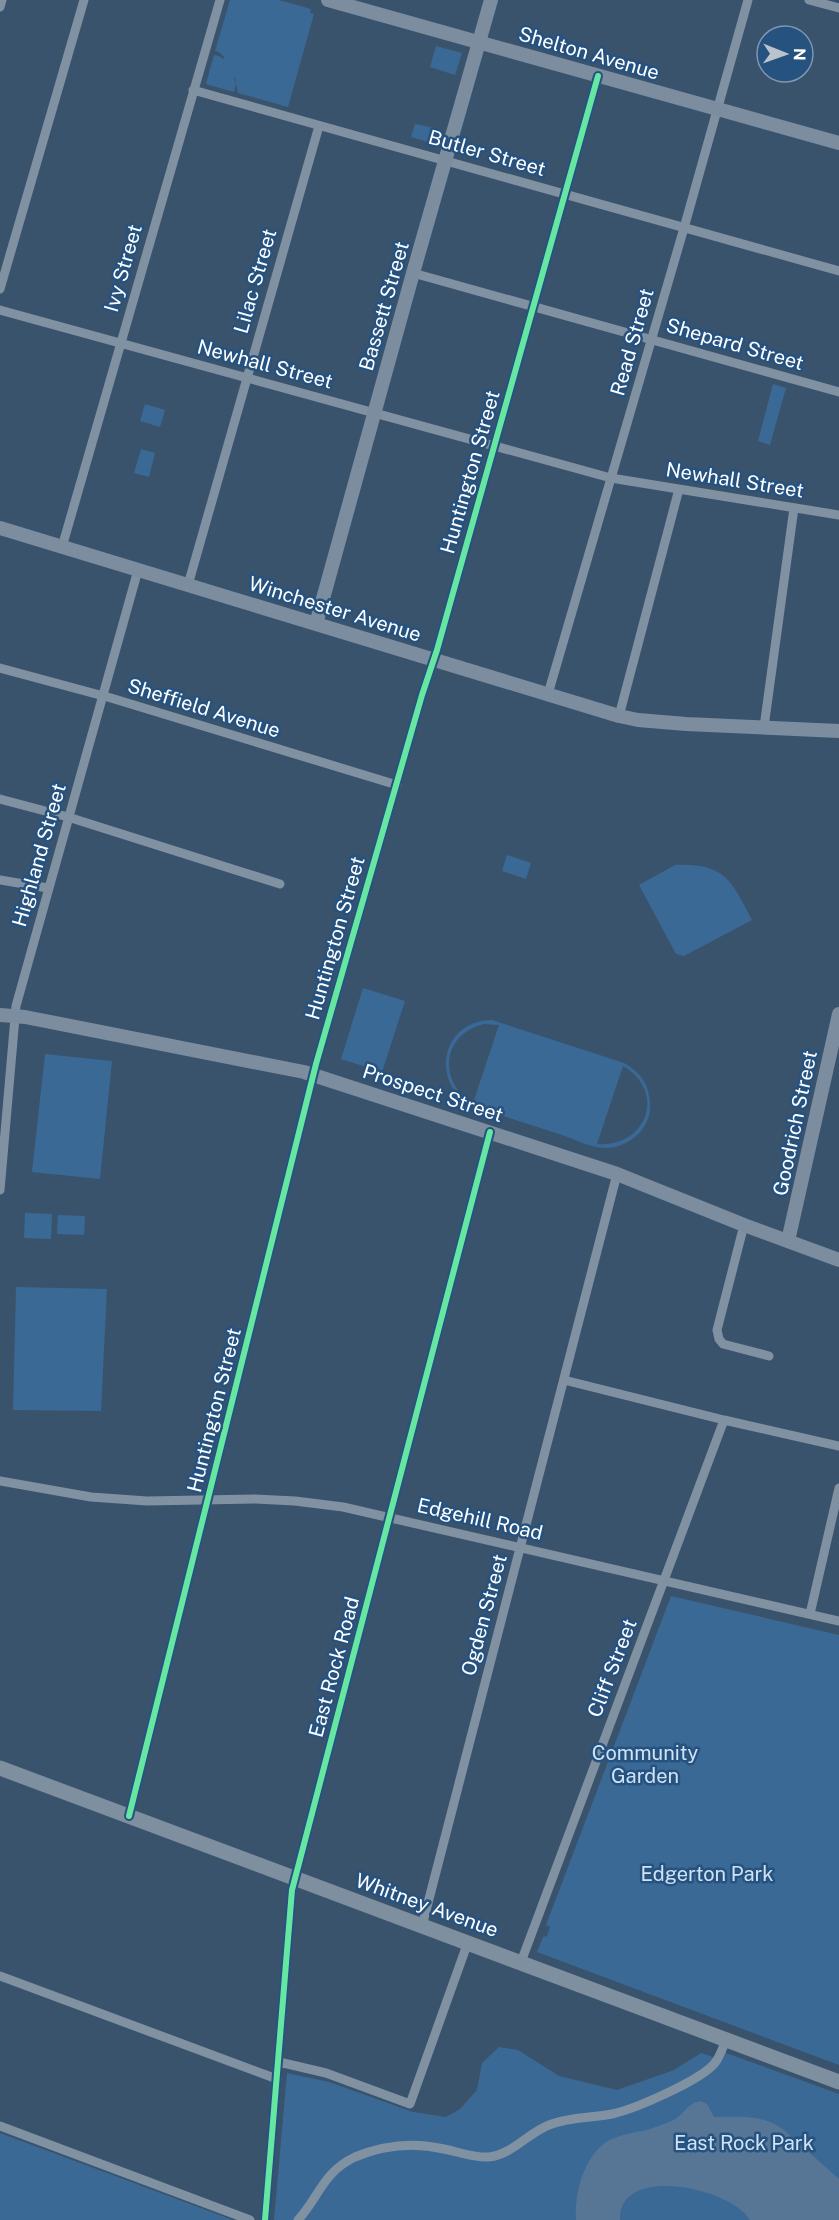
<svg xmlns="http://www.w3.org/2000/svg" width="839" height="2220" viewBox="0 0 839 2220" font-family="'Public Sans',sans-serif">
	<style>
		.green { fill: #3a6996; fill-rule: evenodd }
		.water { fill: #577696 }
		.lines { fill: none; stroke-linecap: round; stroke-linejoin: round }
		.street { stroke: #8091a2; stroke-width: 9 }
		.secondary { stroke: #7b8d9f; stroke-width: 14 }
		.primary { stroke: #7e8fa0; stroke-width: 15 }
		.cycleway-casing { stroke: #265280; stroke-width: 10 }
		.cycleway { stroke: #66e7a1; stroke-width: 6 }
		.labels { text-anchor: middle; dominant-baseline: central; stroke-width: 5; stroke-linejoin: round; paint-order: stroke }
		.street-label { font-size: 20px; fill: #fff; stroke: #265280 }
		.park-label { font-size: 20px; fill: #d0e3f5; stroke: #265280 }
	</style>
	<rect width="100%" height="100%" fill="#3a536c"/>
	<!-- green -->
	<path class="green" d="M230 0H279L311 9 310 13 314 14 288 107 238 93 235 78 234 79 236 84 234 92 206 84 214 55 219 56 223 59 225 58 219 52 215 51Z
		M436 46 462 53 455 75 430 67Z
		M415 124 440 129 435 144 411 137Z
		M773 384 786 388 770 445 758 441Z
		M145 404 165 410 160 427 140 421Z
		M141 449 155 453 149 477 134 473Z
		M507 855 531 863 526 879 502 871Z
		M675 865C725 863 731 880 752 920L684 956 676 954 639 885Z
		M363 988 405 1001 382 1072 341 1059Z
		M492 1020 624 1063C640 1072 649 1084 650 1103 652 1128 630 1147 606 1148 592 1148 576 1140 562 1135 532 1125 503 1116 473 1106 429 1084 441 1020 492 1020ZM484 1024 499 1025 473 1103C437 1082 442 1034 484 1024ZM623 1066C667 1091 647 1148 597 1144Z
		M45 1054 112 1061 100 1179 32 1172Z
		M25 1213 52 1214 51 1239 24 1238Z
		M58 1215 85 1216 84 1235 57 1234Z
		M16 1287 107 1289 101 1411 13 1410Z
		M671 1596 839 1635V2065L537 1952 543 1937 547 1936 550 1927 546 1925Z
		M499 2047 518 2050 559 2076 617 2090 674 2070 701 2053 722 2060 726 2053 839 2094V2220H274L287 2073 329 2082 413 2112 446 2117 460 2109 477 2090 482 2063Z
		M0 2133 233 2220H0Z"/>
	<!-- water -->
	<path class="water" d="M700 2101 707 2104 714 2117C739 2117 765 2114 785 2131L839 2179V2220H750C732 2188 618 2163 620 2220H576C574 2193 585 2151 612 2139 627 2132 646 2132 661 2125 667 2123 673 2121 678 2117 687 2110 686 2105 700 2101Z"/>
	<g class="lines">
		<!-- street -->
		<path class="street" d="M809 0 839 8
			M0 7 2 0
			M193 90 839 271
			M413 273 839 392
			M0 289 84 0
			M0 310 611 478 839 515
			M62 547 220 0
			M188 585 319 126
			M0 668 111 698 397 785
			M548 694 684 228 748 0
			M619 716 679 489
			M764 727 794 508
			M0 799 68 817 280 884
			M0 880 48 888
			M0 1190 16 1006 138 570
			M744 1225 717 1330 719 1339 723 1344 769 1356
			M564 1380 724 1420 839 1446
			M0 1481 91 1497 147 1501 255 1499 295 1501 343 1507 839 1621
			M810 1614 839 1488
			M129 1816 316 1064 422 695 437 650 598 76
			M422 1926 617 1174
			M521 1962 724 1420
			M0 1976 277 2079
			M279 2062 326 2073 410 2104 468 1942
			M0 2126 250 2220
			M265 2220 292 1890 490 1132
			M298 2220C319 2197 323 2172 355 2157 384 2145 414 2142 444 2149 459 2152 474 2158 489 2157 513 2154 528 2133 549 2125 569 2117 591 2118 612 2114 635 2109 699 2081 714 2064 720 2058 723 2047 726 2039"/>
		<!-- secondary -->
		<path class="secondary" d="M328 0 839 143
			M0 528 619 716 638 720 686 724 839 731
			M316 624 413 273 491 0
			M0 1015 25 1017 304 1072 617 1174 744 1225 839 1260
			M788 1241 839 1014"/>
		<!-- primary -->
		<path class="primary" d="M0 1768 839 2082"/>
		<defs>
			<path id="cycleway" d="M129 1816 316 1064 422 695 437 650 598 76
				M265 2220 292 1890 490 1132"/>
		</defs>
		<!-- cycleway casing -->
		<use href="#cycleway" class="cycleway-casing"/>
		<!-- cycleway -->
		<use href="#cycleway" class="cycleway"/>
	</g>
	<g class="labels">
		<!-- street labels -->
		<g class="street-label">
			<text transform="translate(589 53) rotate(16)">Shelton Avenue</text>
			<text transform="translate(487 153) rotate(16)">Butler Street</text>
			<text transform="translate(123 268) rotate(-74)">Ivy Street</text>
			<text transform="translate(255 281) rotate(-74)">Lilac Street</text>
			<text transform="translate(384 306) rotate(-74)">Bassett Street</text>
			<text transform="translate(632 342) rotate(-74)">Read Street</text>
			<text transform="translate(735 344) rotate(16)">Shepard Street</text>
			<text transform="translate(265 364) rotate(15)">Newhall Street</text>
			<text transform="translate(470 472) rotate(-74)">Huntington Street</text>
			<text transform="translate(735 480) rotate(9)">Newhall Street</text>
			<text transform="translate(335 609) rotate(17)">Winchester Avenue</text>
			<text transform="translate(204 708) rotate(17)">Sheffield Avenue</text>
			<text transform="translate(39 855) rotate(-74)">Highland Street</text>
			<text transform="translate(335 938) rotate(-74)">Huntington Street</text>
			<text transform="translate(433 1093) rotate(18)">Prospect Street</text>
			<text transform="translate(795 1123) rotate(-78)">Goodrich Street</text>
			<text transform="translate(214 1410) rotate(-76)">Huntington Street</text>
			<text transform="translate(480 1519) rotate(13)">Edgehill Road</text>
			<text transform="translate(484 1615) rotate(-75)">Ogden Street</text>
			<text transform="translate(334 1667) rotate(-75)">East Rock Road</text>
			<text transform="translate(612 1668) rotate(-69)">Cliff Street</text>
			<text transform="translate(427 1905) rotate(20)">Whitney Avenue</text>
		</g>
		<!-- park labels -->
		<g class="park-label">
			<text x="645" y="1753">Community<tspan x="645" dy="23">Garden</tspan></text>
			<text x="707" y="1874">Edgerton Park</text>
			<text x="744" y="2143">East Rock Park</text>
		</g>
	</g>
	<!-- north arrow -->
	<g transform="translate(785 54) rotate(91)"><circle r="28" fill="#265280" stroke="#7d97b3" stroke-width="1.5"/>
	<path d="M0-4.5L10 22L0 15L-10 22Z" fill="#bac3cc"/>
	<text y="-9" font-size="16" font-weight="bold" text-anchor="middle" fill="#ffffff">N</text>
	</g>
</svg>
